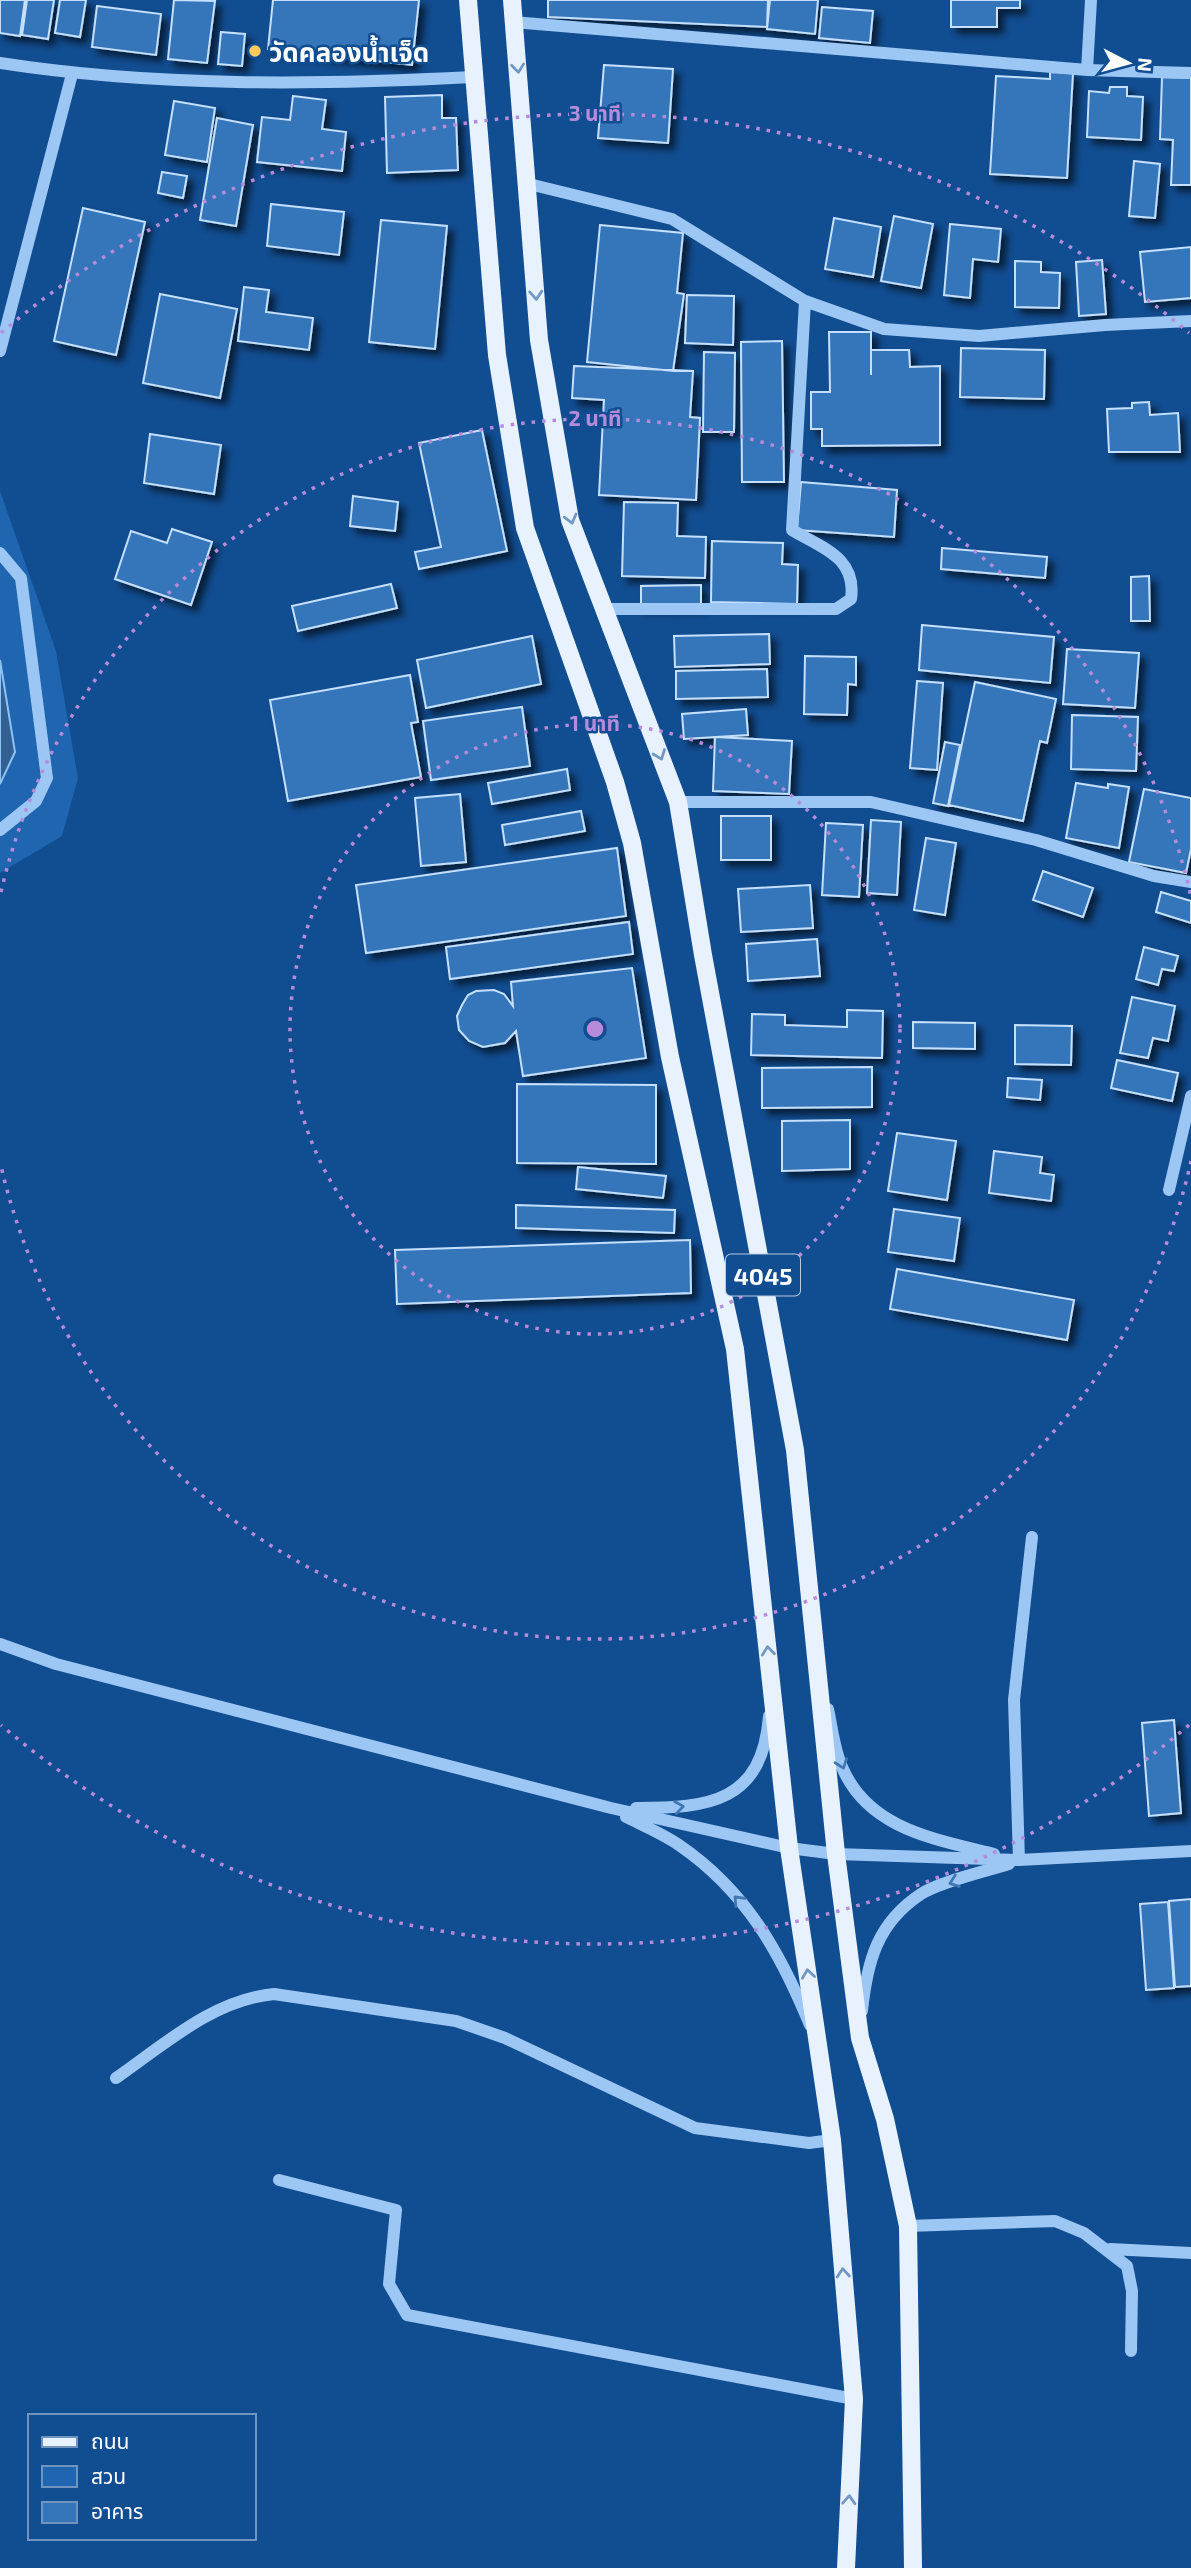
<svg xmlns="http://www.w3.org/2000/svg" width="1191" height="2568" viewBox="0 0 1191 2568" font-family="'Exo 2','Noto Sans Thai',sans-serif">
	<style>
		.green { fill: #1f65af }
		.water { fill: #336092; stroke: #8ec2f6; stroke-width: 2 }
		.building { fill: #3474b9; stroke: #c4e0fd; stroke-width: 2; filter: url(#shadow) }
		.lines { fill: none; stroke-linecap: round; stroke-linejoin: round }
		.minor { stroke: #9cc6f3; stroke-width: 12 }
		.major { stroke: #e8f2ff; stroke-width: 18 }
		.oneway { stroke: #7297c2 }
		.oneway2 { stroke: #4277b3 }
		.ring { fill: none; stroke: #b68bdc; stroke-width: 3.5; stroke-dasharray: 3.5 7 }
		.poi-dot { fill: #ffcb5e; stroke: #114d91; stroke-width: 2.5 }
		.labels { text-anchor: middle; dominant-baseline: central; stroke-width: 5; stroke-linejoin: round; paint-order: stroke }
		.shield { fill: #114d91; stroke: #b8cade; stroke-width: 2 }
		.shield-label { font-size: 24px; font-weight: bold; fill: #fff }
		.poi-label { font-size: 26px; font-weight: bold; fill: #fff; stroke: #114d91; text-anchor: start }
		.centre { fill: #b68bdc; stroke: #114d91; stroke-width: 3.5 }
		.ring-label { font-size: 21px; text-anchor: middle; font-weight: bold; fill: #b68bdc; stroke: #114d91; stroke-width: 5; stroke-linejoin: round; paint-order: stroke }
	</style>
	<defs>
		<filter id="shadow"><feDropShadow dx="6" dy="6" stdDeviation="3.5" flood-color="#0009"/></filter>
	</defs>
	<rect width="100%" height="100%" fill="#114d91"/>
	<!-- green -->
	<path class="green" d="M0 491 56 651 78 778 62 836 0 873Z"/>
	<!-- water -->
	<path class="water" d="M0 660 15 752 0 784Z"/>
	<!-- building -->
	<path class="building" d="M0 0H25L20 36 0 33Z
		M27 0H54L48 39 22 35Z
		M60 0H86L80 37 55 33Z
		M174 0 215 1 207 63 168 59Z
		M273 0H419L412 65 268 49Z
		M548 0H768L767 27 548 17Z
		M770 0H818L815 34 767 29Z
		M951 0H1020V8H997V27H951Z
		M97 6 161 14 156 55 92 47Z
		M822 7 873 11 870 43 819 38Z
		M221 32 245 34 242 66 218 64Z
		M604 65 673 69 668 143 598 138Z
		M1050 72 1073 73 1067 178 990 174 996 76 1050 79Z
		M1162 77 1191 78V185H1171L1173 140 1160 139Z
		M1110 87H1127V96L1143 97 1141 140 1087 137 1089 91 1109 93Z
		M442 95V118H456L458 170 387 173 385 97Z
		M293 96 326 100 322 129 346 132 342 171 257 162 262 117 290 120Z
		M174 101 215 108 207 162 165 155Z
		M217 118 253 125 236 226 200 220Z
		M1134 161 1160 164 1155 218 1129 216Z
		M162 172 187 176 183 198 158 193Z
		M271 204 344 212 339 255 267 246Z
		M83 208 145 222 116 355 54 341Z
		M894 216 933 224 921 288 881 281Z
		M834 218 881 227 873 277 825 269Z
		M381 220 447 226 435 349 369 342Z
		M950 224 1001 229 998 262 973 259 970 298 944 295Z
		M600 225 683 233 677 293 684 294 673 371 587 362Z
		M1191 247V298L1145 302 1140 252Z
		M1102 260 1106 314 1079 316 1076 262Z
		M1015 261 1041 262V272L1060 273 1059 308 1015 307Z
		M244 287 269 290 266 312 313 318 309 350 238 341Z
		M160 294 237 309 220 398 143 383Z
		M687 295 734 296 733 345 685 343Z
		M829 332H871V375V350H909L910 367 940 366V445L822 446V429H811V392H830Z
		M782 341 784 482H742L741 342Z
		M961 348 1045 350 1044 399 960 397Z
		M704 352 735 353 734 432H703Z
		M574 366 693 371 690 417 700 418 696 500 599 495 604 400 572 398Z
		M1149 402 1150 415 1178 413 1180 452H1109L1107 409 1132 408V403Z
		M482 430 507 551 419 569 415 552 441 547 419 443Z
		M150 434 221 445 214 494 144 483Z
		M801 482 897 490 894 537 797 530Z
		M353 496 398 502 395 531 350 526Z
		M624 502 678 503 677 536 706 537 705 578 622 576Z
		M172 529 212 542 191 605 115 579 131 531 167 543Z
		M712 541 783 543 782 564 798 565 797 604 711 602Z
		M942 548 1047 557 1045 578 941 569Z
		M1149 576 1150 621H1131V577Z
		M391 584 397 608 298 631 292 606Z
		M701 585V605L641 606V586Z
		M922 625 1054 637 1050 683 919 670Z
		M769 634 770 664 675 667 674 636Z
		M532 636 541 684 426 708 417 660Z
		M1067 649 1139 653 1135 708 1063 704Z
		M805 656 856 657V685L848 684 847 715 804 714Z
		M767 669 768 697 676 699V671Z
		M410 675 418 722 411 723 421 777 288 801 270 700Z
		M917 681 943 683 937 770 910 768Z
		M975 682 1056 699 1047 743 1040 741 1023 821 949 805Z
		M522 707 530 766 431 780 423 721Z
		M746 709 748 735 684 739 682 714Z
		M1072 715 1138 717 1136 771 1071 769Z
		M715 737 792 741 789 794 713 791Z
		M945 742 960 745 948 806 933 803Z
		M567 769 570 790 492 804 488 783Z
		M1076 783 1108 788V784L1129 787 1119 848 1066 838Z
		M1144 789 1191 798V849L1186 873 1129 862Z
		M460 794 466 862 421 866 415 798Z
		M581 811 585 831 505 845 502 825Z
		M721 816H771V860H721Z
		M871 820 901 822 897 895 867 893Z
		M826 823 863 825 859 897 822 895Z
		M926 838 956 843 945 915 914 910Z
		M617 848 626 916 366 953 356 885Z
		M1043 871 1093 888 1083 917 1033 900Z
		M810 885 813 928 741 932 738 889Z
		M1161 892 1191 901V923L1156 912Z
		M629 922 633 954 450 979 446 947Z
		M817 939 820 976 748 981 746 944Z
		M1144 947 1178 956 1174 971 1162 969 1158 985 1136 979Z
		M632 968 646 1058 523 1076 516 1031 505 1043 483 1047 469 1041 459 1030 457 1016 462 1005 468 995 476 991 494 990 504 994 513 1006 511 982Z
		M1132 997 1175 1006 1168 1041 1153 1038 1148 1058 1120 1053Z
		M847 1010 883 1011 882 1058 751 1055 752 1014 785 1015V1025L847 1027Z
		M913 1022 975 1023V1049L913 1048Z
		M1015 1025 1072 1026 1071 1065 1015 1064Z
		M1117 1060 1178 1073 1172 1101 1111 1088Z
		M872 1067V1107L762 1108V1068Z
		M1008 1078 1042 1080 1040 1100 1007 1097Z
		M517 1084 656 1085V1164L517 1163Z
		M850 1120V1169L782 1171V1121Z
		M897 1133 956 1141 947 1200 888 1191Z
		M994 1151 1042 1157 1040 1173 1054 1175 1051 1201 989 1193Z
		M578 1167 666 1176 663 1198 576 1189Z
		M516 1205 675 1210 674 1233 516 1228Z
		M894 1209 960 1218 954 1261 888 1252Z
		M690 1240 691 1293 397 1304 395 1250Z
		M897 1269 1074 1300 1067 1340 890 1309Z
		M1174 1720 1181 1813 1149 1816 1142 1723Z
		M1191 1899V1986L1175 1987 1169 1901Z
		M1168 1902 1174 1988 1146 1990 1140 1904Z"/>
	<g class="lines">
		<!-- minor -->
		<path class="minor" d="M513 22 1087 70 1191 73
			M0 63C154 87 318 85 473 77
			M1087 70 1091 0
			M529 184 672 219 805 301 884 329 979 336 1105 325 1191 321
			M0 351 72 74
			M0 553 21 578 47 778 36 801 0 830
			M603 609H836L851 599C857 557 822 548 792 530L805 301
			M678 802H871L1036 840 1154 876 1191 882
			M1169 1190 1191 1096
			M0 1644 56 1664 611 1808 789 1848 836 1854 1019 1860 1191 1851
			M828 1709C832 1727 834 1749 842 1767 868 1829 935 1839 994 1854
			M636 1808C710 1808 762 1802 769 1716
			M626 1817C644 1826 663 1834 679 1845 746 1891 780 1952 810 2025
			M1019 1860 1014 1700 1032 1537
			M862 2011C867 1962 877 1923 921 1894 939 1882 986 1871 1009 1864
			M116 2078C165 2044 213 2000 274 1994L456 2021 505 2038 695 2128 809 2143 832 2140
			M279 2180 396 2210 389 2284 407 2315 854 2399
			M908 2226 1055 2221 1084 2233 1127 2266 1132 2291 1131 2351
			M1110 2249 1191 2253"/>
		<!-- major -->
		<path class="major" d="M468 0 497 355 525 528 615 782 632 843 670 1057 735 1349 789 1848 832 2140 854 2399 846 2568
			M512 0 539 340 570 520 678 802 703 955 795 1450 836 1854 860 2038 885 2119 908 2226 913 2568"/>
	</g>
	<!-- one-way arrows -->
	<defs><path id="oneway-chevron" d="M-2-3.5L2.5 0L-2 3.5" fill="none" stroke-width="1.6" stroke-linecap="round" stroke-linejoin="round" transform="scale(1.75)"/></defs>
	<g class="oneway">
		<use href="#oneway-chevron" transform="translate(518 68) rotate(84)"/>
		<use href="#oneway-chevron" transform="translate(536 295) rotate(86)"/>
		<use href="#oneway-chevron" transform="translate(571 519) rotate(75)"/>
		<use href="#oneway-chevron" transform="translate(660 755) rotate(69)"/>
		<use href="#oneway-chevron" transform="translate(768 1651) rotate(-96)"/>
		<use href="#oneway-chevron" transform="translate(808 1974) rotate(-98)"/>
		<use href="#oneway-chevron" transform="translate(843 2273) rotate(-95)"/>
		<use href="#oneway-chevron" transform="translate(849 2500) rotate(-87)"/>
	</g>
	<g class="oneway2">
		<use href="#oneway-chevron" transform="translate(842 1764) rotate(70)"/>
		<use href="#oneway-chevron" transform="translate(679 1807) rotate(-8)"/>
		<use href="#oneway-chevron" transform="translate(954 1882) rotate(161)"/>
		<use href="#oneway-chevron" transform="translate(738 1900) rotate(-133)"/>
	</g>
	<!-- distance rings -->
	<g class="ring">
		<circle cx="595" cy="1029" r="305"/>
		<path d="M1191 1161A610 610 0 0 1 1 1166M1 892A610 610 0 0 1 1191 897"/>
		<path d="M1189 1725A915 915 0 0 1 1 1725M1 333A915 915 0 0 1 1189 333"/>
	</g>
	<!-- markers -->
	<circle class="poi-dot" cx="255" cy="51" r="7"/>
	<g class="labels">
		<!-- shield labels -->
		<rect class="shield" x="726" y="1254.5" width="74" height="41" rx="5"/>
		<g class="shield-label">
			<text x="763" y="1275">4045</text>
		</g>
		<!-- poi labels -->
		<g class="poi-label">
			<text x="269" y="51">วัดคลองน้ำเจ็ด</text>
		</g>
	</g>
	<circle cx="595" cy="1029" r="10" class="centre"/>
	<g class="ring-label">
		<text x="595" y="121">3 นาที</text>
		<text x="595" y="426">2 นาที</text>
		<text x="595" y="731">1 นาที</text>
	</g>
	<!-- legend -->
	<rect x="28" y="2414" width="228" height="126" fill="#114d91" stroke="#7094bd" stroke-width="2"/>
	<rect x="42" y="2437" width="35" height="10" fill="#e8f2ff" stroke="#7094bd" stroke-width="2"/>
	<text x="91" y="2449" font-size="21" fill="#ffffff">ถนน</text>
	<rect x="42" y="2466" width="35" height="21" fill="#1f65af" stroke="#7094bd" stroke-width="2"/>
	<text x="91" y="2484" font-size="21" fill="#ffffff">สวน</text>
	<rect x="42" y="2502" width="35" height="21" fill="#3474b9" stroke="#7094bd" stroke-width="2"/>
	<text x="91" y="2519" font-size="21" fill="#ffffff">อาคาร</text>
	<!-- north arrow -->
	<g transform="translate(1128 63) rotate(96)" stroke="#114d91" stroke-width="5" paint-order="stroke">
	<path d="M0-5L12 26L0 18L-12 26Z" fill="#ffffff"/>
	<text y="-10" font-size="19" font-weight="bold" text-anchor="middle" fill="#ffffff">N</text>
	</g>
</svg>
